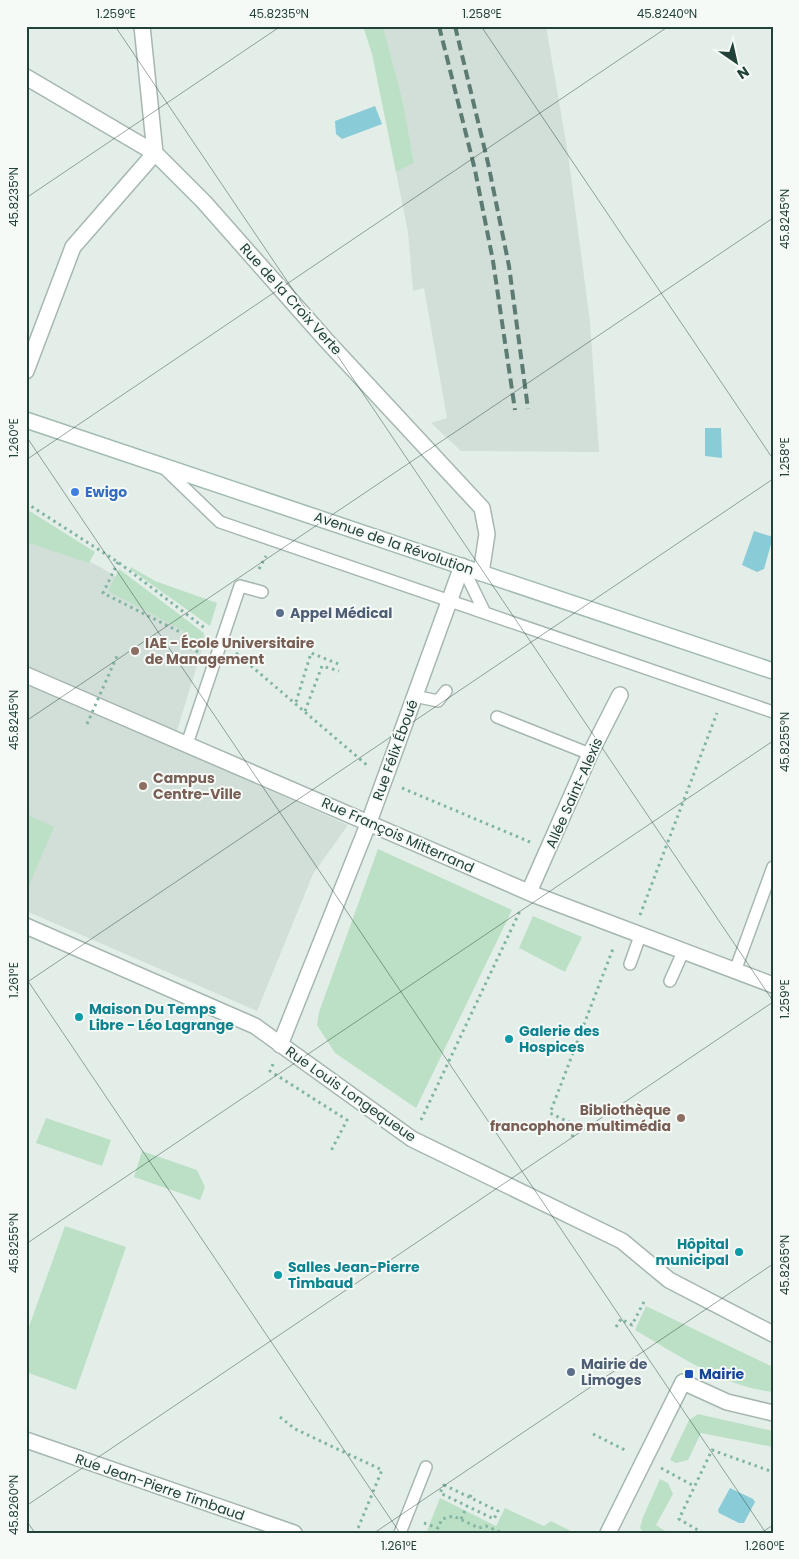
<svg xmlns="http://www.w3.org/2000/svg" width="799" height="1559" viewBox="0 0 799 1559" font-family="Poppins,sans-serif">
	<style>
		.built { fill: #d2ded8 }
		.green { fill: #bce0c5 }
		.water { fill: #89cbd6 }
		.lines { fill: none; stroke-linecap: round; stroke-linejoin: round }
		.lane-casing { stroke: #a6b7b0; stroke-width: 14 }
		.street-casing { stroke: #a6b7b0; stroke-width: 18 }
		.secondary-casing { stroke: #a1bbb1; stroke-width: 18 }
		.path { stroke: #82b4a4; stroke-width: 3; stroke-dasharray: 2.5 4; stroke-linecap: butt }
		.lane { stroke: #fff; stroke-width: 11 }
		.street { stroke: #fff; stroke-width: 15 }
		.secondary { stroke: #fff; stroke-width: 15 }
		.rail { stroke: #5c7c73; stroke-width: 4; stroke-dasharray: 10 5; stroke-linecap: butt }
		.path-bridge { stroke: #82b4a4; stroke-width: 3; stroke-dasharray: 2.5 4; stroke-linecap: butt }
		.ticks { fill: none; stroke: #224138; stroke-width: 1; stroke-opacity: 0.45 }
		.shop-dot { fill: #3f7fe0; stroke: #f5faf7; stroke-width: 2 }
		.service-dot { fill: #5c6f8a; stroke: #f5faf7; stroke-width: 2 }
		.education-dot { fill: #8d6e63; stroke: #f5faf7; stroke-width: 2 }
		.culture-dot { fill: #0f9aa8; stroke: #f5faf7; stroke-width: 2 }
		.transit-dot { fill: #1a4fb4; stroke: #f5faf7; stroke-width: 2 }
		.labels { text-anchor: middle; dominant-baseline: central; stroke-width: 4; stroke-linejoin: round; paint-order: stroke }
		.street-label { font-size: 14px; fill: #224138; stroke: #f5faf7 }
		.shop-label { font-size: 14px; font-weight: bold; fill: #366cbe; stroke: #f5faf7; text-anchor: start }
		.service-label { font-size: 14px; font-weight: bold; fill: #4e5e75; stroke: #f5faf7; text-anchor: start }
		.education-label { font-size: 14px; font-weight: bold; fill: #785e54; stroke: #f5faf7; text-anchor: start }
		.culture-label { font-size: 14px; font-weight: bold; fill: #0d838f; stroke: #f5faf7; text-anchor: start }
		.transit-label { font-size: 14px; font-weight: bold; fill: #164399; stroke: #f5faf7; text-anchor: start }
		.neatline { fill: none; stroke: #224138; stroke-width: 2 }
		.ticks-label { font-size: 12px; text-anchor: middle; fill: #224138 }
	</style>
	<rect width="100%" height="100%" fill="#e4eee9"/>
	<!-- built -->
	<path class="built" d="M383 26H546L568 154 590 322 599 452 461 451 431 423 447 418 424 288 413 291 408 232 396 172 414 163 403 102Z
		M26 531 102 568 206 636 172 747 348 825 313 874 257 1011 26 911Z"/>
	<!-- green -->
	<path class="green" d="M363 26H383L403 102 414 163 396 172 372 54Z
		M28 510 95 552 89 563 26 542V515Z
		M131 567 155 581 217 603 210 626 130 569Z
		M119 569 204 633 200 644 181 635 184 631 108 591Z
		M26 814 54 827 26 892Z
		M378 849 512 910 416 1108 335 1053 317 1025 319 1012Z
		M533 916 582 937 565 972 519 948Z
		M46 1118 111 1140 102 1166 36 1143Z
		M142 1151 197 1170 205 1187 200 1200 134 1177Z
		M65 1226 126 1247 76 1390 26 1372V1335Z
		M646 1306 773 1367V1392C722 1386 678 1355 635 1330Z
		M698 1414 773 1431V1447L701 1433 688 1460 676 1463 670 1460 689 1420Z
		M660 1479 668 1483 673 1494 656 1525 668 1533H644L640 1528 643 1517Z
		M440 1498 496 1526 505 1508 544 1526 551 1521 575 1533H426Z"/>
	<!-- water -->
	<path class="water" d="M375 106 382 124 342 139 336 134 335 121Z
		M705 428H721L722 458 705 456Z
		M754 531 773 537 764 569 757 572 742 565Z
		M730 1488 753 1499 755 1502 744 1523H739L719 1513 718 1510Z"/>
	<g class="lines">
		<defs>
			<path id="lane" d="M163 467 220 522 773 712
				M462 566 485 613
				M414 696 438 701 446 691
				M497 717 590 754
				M187 744 240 586 262 592
				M630 964 640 936
				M735 971 773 867
				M670 981 683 952
				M400 1533 426 1467"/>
			<path id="street" d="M142 26 155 153
				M26 77 155 153 204 202 326 340 482 508 487 534 481 573
				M26 371 73 247 155 153
				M26 675 535 895 773 985
				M529 892 590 754 620 695
				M26 926 255 1026 412 1139 622 1241 669 1280 773 1334
				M280 1045 369 822 462 566
				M26 1440 294 1533
				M608 1533 683 1382 727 1402 773 1413"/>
			<path id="secondary" d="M26 420 773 671"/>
		</defs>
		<!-- lane casing -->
		<use href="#lane" class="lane-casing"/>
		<!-- street casing -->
		<use href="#street" class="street-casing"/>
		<!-- secondary casing -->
		<use href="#secondary" class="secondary-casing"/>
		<!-- path -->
		<path class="path" d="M26 503 118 562 206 629
			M118 562 103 593 180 632
			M259 569 266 556
			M190 648 198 652
			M236 653 368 766
			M296 702 311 653 341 665
			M305 711 322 666 339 671
			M402 788 530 842
			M640 915 717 713
			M273 1064 270 1071 347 1120 331 1151
			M421 1120 520 911
			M572 1137 577 1126 550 1113 614 946
			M616 1327 621 1319 632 1325 645 1300
			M280 1417 295 1429 382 1470 356 1533
			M593 1434 627 1451
			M661 1468 694 1486
			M444 1485 498 1511 494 1519 440 1493Z
			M470 1497 473 1491
			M461 1519 467 1506
			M424 1523 438 1528 442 1519 453 1516 479 1528 486 1526 502 1533
			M703 1533 679 1519 712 1450 773 1472"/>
		<!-- lane -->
		<use href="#lane" class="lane"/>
		<!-- street -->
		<use href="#street" class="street"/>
		<!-- secondary -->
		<use href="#secondary" class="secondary"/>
		<!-- rail -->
		<path class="rail" d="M439 26 475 170 493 261 515 410
			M455 26 488 163 509 266 528 409"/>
		<!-- path-bridge -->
		<path class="path-bridge" d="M87 724 117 656"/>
	</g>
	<!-- ticks -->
	<path class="ticks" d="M115 26 773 1001M481 26 773 459M26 198 281 26M26 436 766 1533M26 460 669 26M26 721 773 218M26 978 400 1533M26 983 773 479M26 1244 773 741M26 1506 773 1002M26 1520 35 1533M374 1533 773 1264M761 1533 773 1525"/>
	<!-- markers -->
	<circle class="shop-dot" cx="75" cy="492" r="5"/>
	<g class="service-dot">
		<circle cx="280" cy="613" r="5"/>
		<circle cx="571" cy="1372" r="5"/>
	</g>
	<g class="education-dot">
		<circle cx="135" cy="651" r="5"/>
		<circle cx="143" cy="786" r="5"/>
		<circle cx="681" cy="1118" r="5"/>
	</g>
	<g class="culture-dot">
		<circle cx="79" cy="1017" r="5"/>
		<circle cx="509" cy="1039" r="5"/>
		<circle cx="739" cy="1252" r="5"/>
		<circle cx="278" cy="1275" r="5"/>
	</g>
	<rect class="transit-dot" x="684" y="1369" width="10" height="10" rx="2.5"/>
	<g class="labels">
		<!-- street labels -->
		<g class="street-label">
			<text transform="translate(291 299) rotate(48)">Rue de la Croix Verte</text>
			<text transform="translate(394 543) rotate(19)">Avenue de la Révolution</text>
			<text transform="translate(395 750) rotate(-70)">Rue Félix Éboué</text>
			<text transform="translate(574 793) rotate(-66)">Allée Saint-Alexis</text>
			<text transform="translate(398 835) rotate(24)">Rue François Mitterrand</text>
			<text transform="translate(351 1094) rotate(35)">Rue Louis Longequeue</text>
			<text transform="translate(160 1487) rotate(19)">Rue Jean-Pierre Timbaud</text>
		</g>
		<!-- shop labels -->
		<g class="shop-label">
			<text x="85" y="492">Ewigo</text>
		</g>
		<!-- service labels -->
		<g class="service-label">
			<text x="290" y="613">Appel Médical</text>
			<text x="581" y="1364">Mairie de<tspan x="581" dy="16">Limoges</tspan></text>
		</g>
		<!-- education labels -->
		<g class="education-label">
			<text x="145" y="643">IAE - École Universitaire<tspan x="145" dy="16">de Management</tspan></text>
			<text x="153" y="778">Campus<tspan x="153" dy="16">Centre-Ville</tspan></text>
			<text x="671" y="1110" text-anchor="end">Bibliothèque<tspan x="671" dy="16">francophone multimédia</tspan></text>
		</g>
		<!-- culture labels -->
		<g class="culture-label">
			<text x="89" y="1009">Maison Du Temps<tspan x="89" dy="16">Libre - Léo Lagrange</tspan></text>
			<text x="519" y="1031">Galerie des<tspan x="519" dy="16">Hospices</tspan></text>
			<text x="729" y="1244" text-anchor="end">Hôpital<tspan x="729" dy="16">municipal</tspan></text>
			<text x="288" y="1267">Salles Jean-Pierre<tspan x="288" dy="16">Timbaud</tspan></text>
		</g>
		<!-- transit labels -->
		<g class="transit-label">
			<text x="699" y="1374">Mairie</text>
		</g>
	</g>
	<!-- border -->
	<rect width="799" height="1559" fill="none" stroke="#f5faf7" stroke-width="55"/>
	<!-- north arrow -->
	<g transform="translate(736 62) rotate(146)" stroke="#f5faf7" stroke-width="4" paint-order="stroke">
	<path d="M0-4L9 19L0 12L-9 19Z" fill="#224138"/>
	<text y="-8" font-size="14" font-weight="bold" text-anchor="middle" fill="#224138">N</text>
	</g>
	<rect x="28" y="28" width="744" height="1504" class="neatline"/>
	<g class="ticks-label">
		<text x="116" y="18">1.259°E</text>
		<text x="279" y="18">45.8235°N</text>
		<text x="482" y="18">1.258°E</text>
		<text x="667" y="18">45.8240°N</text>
		<text transform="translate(14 197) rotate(-90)" y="4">45.8235°N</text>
		<text transform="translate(785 219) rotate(-90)" y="4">45.8245°N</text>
		<text transform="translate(14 438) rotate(-90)" y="4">1.260°E</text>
		<text transform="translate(785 457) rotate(-90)" y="4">1.258°E</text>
		<text transform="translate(14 720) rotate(-90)" y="4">45.8245°N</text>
		<text transform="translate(785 742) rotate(-90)" y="4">45.8255°N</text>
		<text transform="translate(14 980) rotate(-90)" y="4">1.261°E</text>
		<text transform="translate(785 999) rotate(-90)" y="4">1.259°E</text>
		<text transform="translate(14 1243) rotate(-90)" y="4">45.8255°N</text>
		<text transform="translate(785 1265) rotate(-90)" y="4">45.8265°N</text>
		<text transform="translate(14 1505) rotate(-90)" y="4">45.8260°N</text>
		<text x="399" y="1550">1.261°E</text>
		<text x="765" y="1550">1.260°E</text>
	</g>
</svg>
